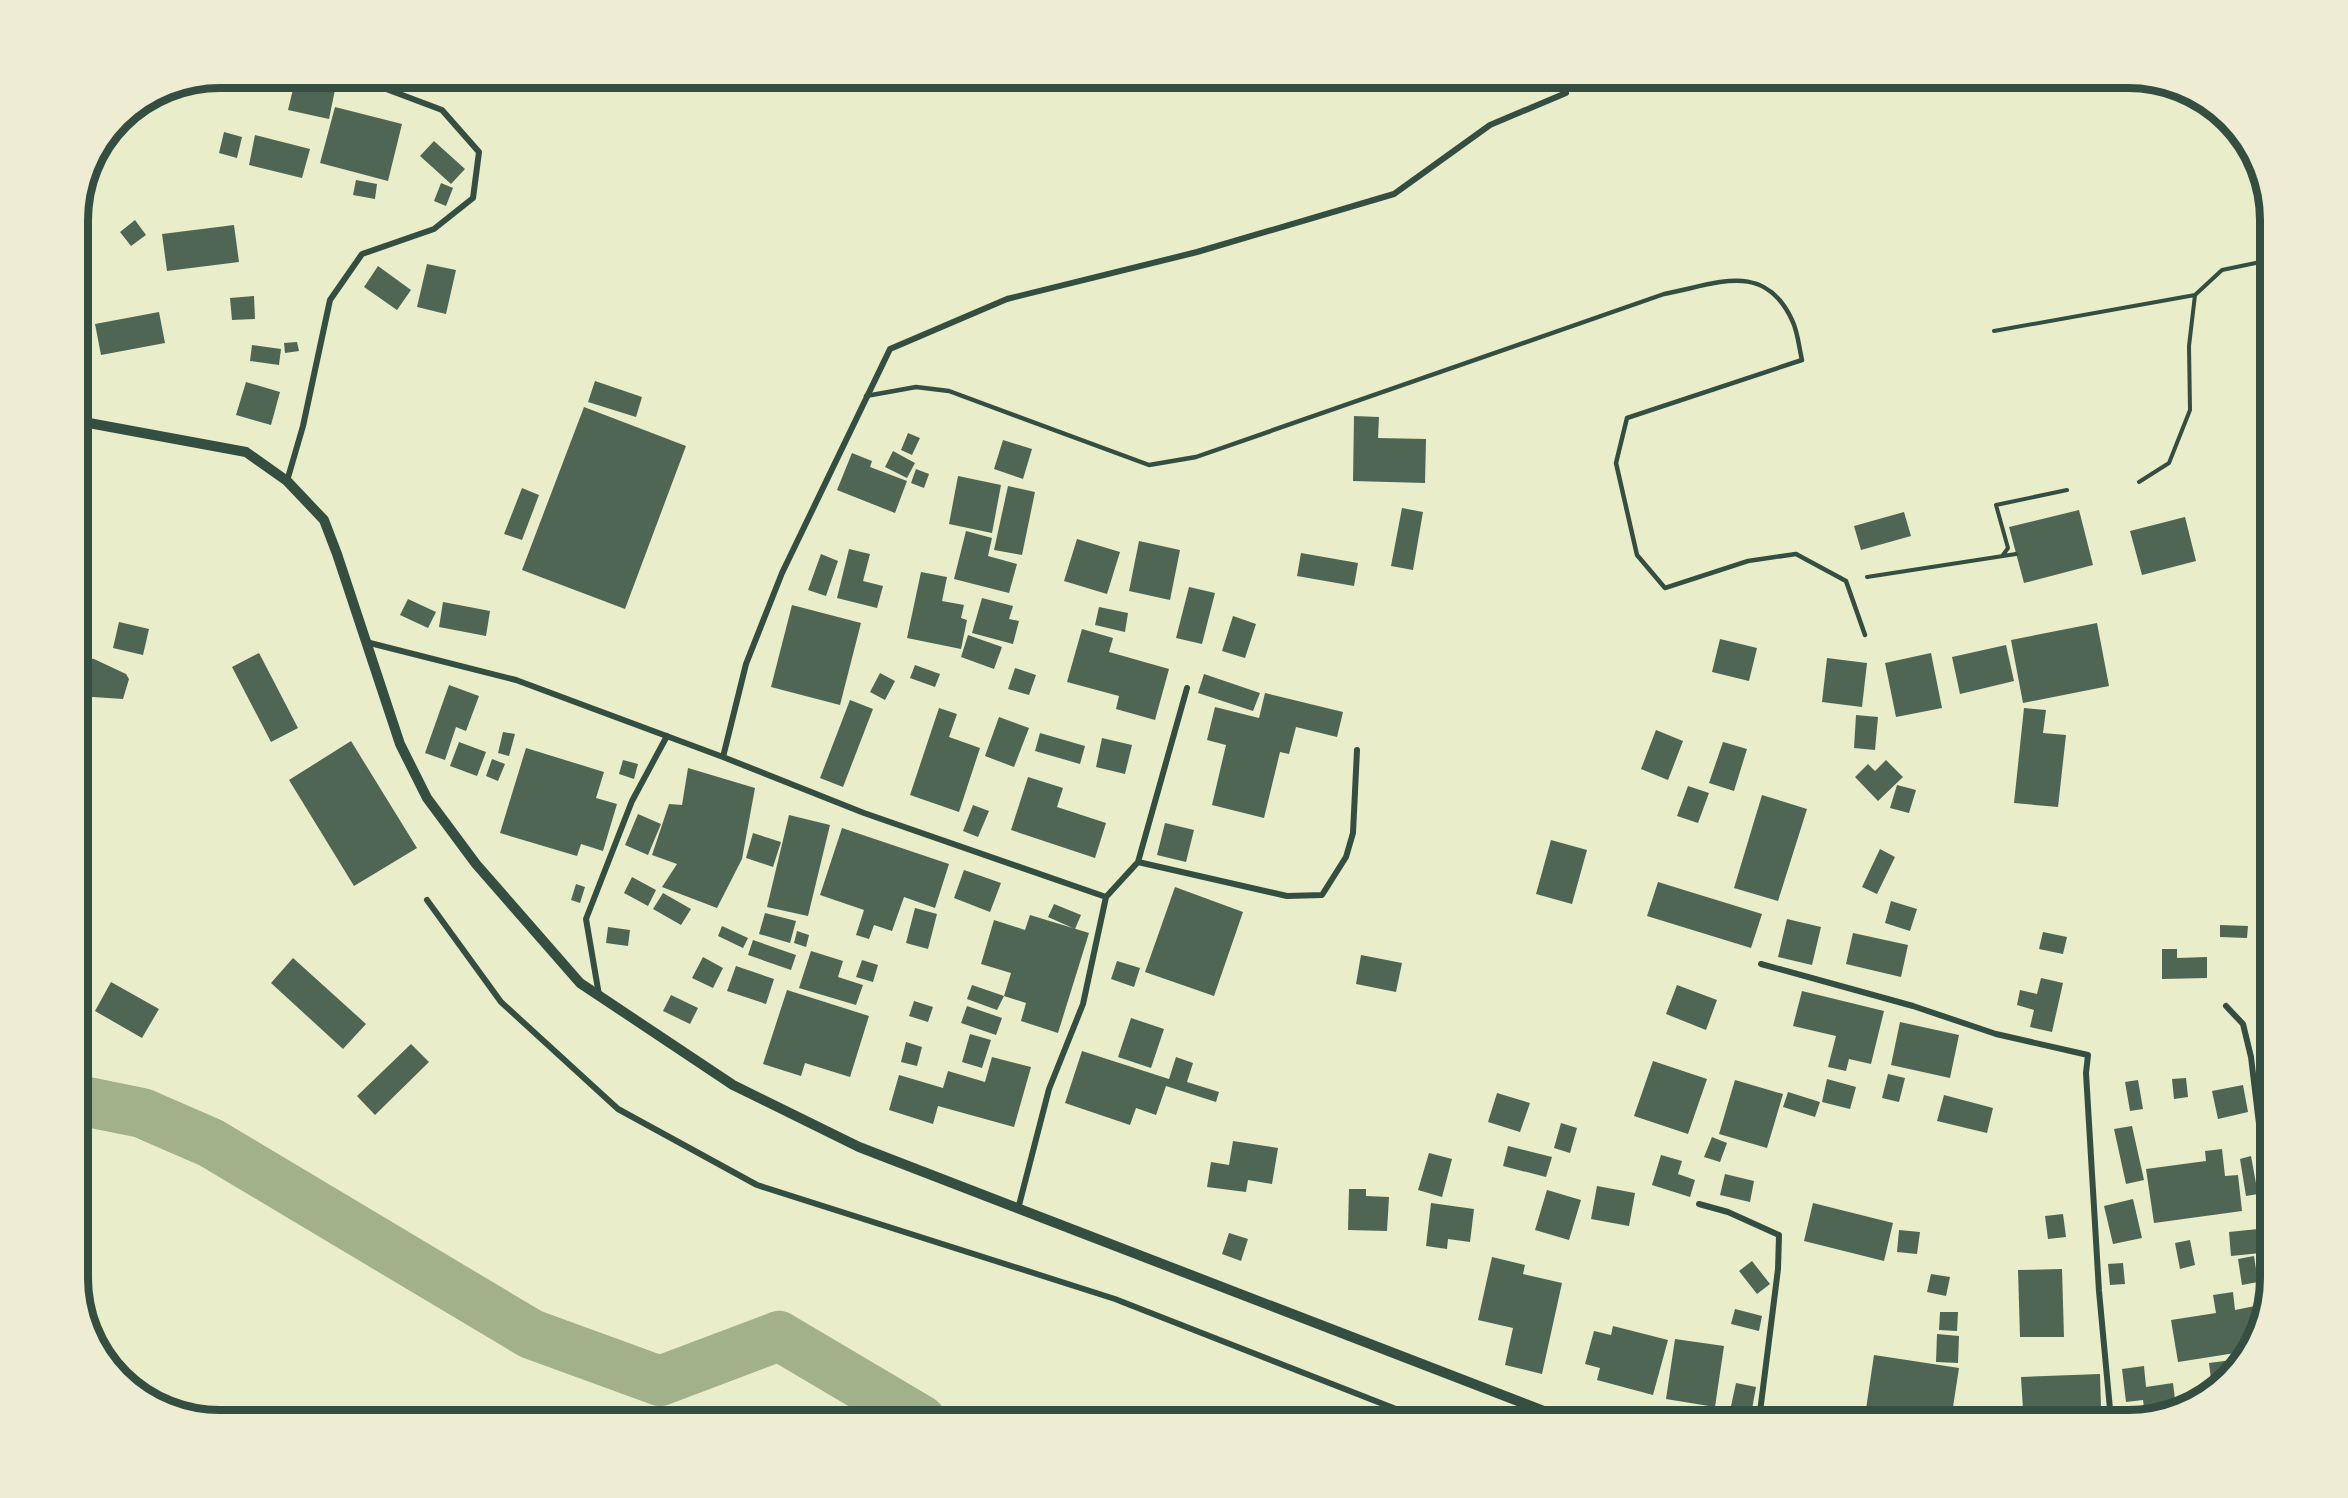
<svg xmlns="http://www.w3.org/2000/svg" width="2348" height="1498" viewBox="0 0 2348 1498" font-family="'Fira Sans',sans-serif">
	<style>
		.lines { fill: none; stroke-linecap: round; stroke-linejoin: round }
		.river { stroke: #a3b18a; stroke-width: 50 }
		.building { fill: #4f6655 }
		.path { stroke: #344e41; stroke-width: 4 }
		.service { stroke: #344e41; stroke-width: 4.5 }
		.minor { stroke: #344e41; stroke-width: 6 }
		.tertiary { stroke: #344e41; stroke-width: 10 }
		.rim { fill: none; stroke: #344e41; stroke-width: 8 }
	</style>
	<rect width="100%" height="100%" fill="#e9edc9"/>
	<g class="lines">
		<!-- river -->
		<path class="river" d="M78 1100 142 1113 211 1143 531 1334 660 1381 779 1336 921 1420"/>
	</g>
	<!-- building -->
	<path class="building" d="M313 78 337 80 329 119 288 110 295 81 311 84Z
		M335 107 402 124 388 181 320 163Z
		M224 132 242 137 237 158 219 153Z
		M255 135 310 149 302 178 249 165Z
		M434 141 465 169 451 184 420 156Z
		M356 180 377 184 375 199 353 195Z
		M441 183 453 188 446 206 434 201Z
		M135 220 146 235 131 246 120 232Z
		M234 225 239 262 167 271 162 234Z
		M427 264 456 270 446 314 417 307Z
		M378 266 411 290 397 310 364 287Z
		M254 296 255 319 232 320 230 298Z
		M159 312 165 343 101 355 95 324Z
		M297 342 299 351 285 353 284 343Z
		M252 345 281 349 279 365 250 361Z
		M595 381 642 397 636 417 588 402Z
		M246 382 280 392 271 425 236 415Z
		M584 407 686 446 625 609 522 570Z
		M1354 416 1379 417 1378 438 1426 439 1425 483 1353 481Z
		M908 433 920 438 912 455 901 450Z
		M1003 440 1032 449 1023 479 994 469Z
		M893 451 915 463 907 478 885 467Z
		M852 453 872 461 870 467 907 481 895 513 837 490Z
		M916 469 929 474 924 488 911 483Z
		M958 476 1001 485 992 533 949 524Z
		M1008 486 1035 492 1022 555 994 550Z
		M522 488 539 495 522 540 504 534Z
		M1402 508 1423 512 1413 570 1391 566Z
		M2079 510 2093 565 2024 583 2009 527Z
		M1904 512 1911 536 1861 550 1854 526Z
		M2185 517 2196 561 2142 575 2130 531Z
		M966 531 992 538 988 556 1017 564 1009 593 954 579Z
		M1077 539 1120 552 1107 594 1064 581Z
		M1139 541 1180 550 1170 600 1129 591Z
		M849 549 870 554 863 581 883 586 877 608 837 598Z
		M1301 553 1358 563 1354 586 1297 576Z
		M821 554 838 561 826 596 808 590Z
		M921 572 947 577 942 601 964 605 961 618 967 620 961 649 907 638Z
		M1189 587 1215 593 1202 644 1176 638Z
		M982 598 1013 606 1009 619 1019 621 1013 644 972 633Z
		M408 599 436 612 428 628 400 615Z
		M443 602 490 611 486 636 439 627Z
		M792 605 861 623 840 705 771 687Z
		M1099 607 1128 613 1125 632 1095 625Z
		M1233 616 1256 624 1245 658 1222 651Z
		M119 622 149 629 143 655 113 648Z
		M2097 623 2109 686 2023 703 2011 640Z
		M1082 629 1113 638 1109 652 1169 669 1155 720 1116 709 1119 696 1067 682Z
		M968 635 1002 647 994 669 961 657Z
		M1720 639 1757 648 1749 681 1712 672Z
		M2006 645 2014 681 1960 694 1952 657Z
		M259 653 298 728 271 742 232 667Z
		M1931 653 1942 708 1896 717 1885 663Z
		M78 657 94 659 126 674 129 679 123 699 78 696Z
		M1827 658 1867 663 1862 707 1822 702Z
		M915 665 940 674 935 687 910 678Z
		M1015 668 1036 675 1029 695 1008 689Z
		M880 673 895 681 885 700 870 692Z
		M1204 674 1260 693 1253 711 1198 693Z
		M449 685 479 696 466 731 456 727 445 760 425 753Z
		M1265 693 1343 712 1337 737 1296 727 1289 754 1280 752 1264 818 1212 805 1226 745 1207 740 1215 707 1259 718Z
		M850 700 873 709 843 787 820 778Z
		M78 705H88L89 731H78Z
		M939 708 957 714 949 737 980 748 959 812 910 795Z
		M2024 708 2046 710 2043 733 2066 735 2058 807 2014 803Z
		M1856 715 1878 717 1875 750 1854 748Z
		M999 717 1029 728 1014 767 985 756Z
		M1656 730 1683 741 1668 780 1641 769Z
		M503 732 515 734 509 756 498 753Z
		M1040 733 1085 746 1080 764 1035 751Z
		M1102 738 1132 745 1125 774 1096 767Z
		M351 741 417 848 354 886 289 780Z
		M459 742 486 752 477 776 450 766Z
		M1723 742 1747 749 1734 791 1709 783Z
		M526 748 604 772 596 798 617 804 603 851 581 844 577 856 500 833Z
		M492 759 505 764 498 781 486 776Z
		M623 760 638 764 634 779 619 774Z
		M1886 760 1903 777 1878 801 1855 777 1868 764 1875 771Z
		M688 768 755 788 742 859 717 908 662 887 677 864 652 855 669 804 682 805Z
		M1028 777 1063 788 1057 807 1106 823 1095 858 1011 830Z
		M1897 785 1916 790 1909 813 1890 808Z
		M1688 786 1709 793 1698 823 1677 816Z
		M1762 795 1807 809 1778 901 1734 888Z
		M973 805 989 811 978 837 963 831Z
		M638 814 661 824 648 855 625 845Z
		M789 815 830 825 808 916 767 907Z
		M1165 823 1194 830 1186 862 1157 855Z
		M842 828 949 864 935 908 904 897 892 931 874 925 869 939 856 935 864 910 820 895Z
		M753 833 781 842 773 867 746 858Z
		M1551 840 1587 850 1572 904 1536 894Z
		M1880 849 1895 857 1877 894 1862 887Z
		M964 870 1001 883 990 912 954 898Z
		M632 877 656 890 648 906 624 893Z
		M1658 882 1762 914 1751 948 1647 916Z
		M576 884 585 887 580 903 571 900Z
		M1175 887 1243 912 1214 996 1145 972Z
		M663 893 691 909 681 925 653 909Z
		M1891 901 1917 909 1910 931 1885 923Z
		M1054 904 1081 915 1075 929 1048 917Z
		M915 908 937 914 928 949 906 943Z
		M765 913 796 921 790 943 759 934Z
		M1030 915 1089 933 1058 1033 1021 1021 1026 1003 1004 996 997 1010 967 999 972 985 1004 996 1011 973 981 964 994 920 1025 930Z
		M1787 919 1821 927 1812 965 1778 957Z
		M2220 925 2248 926 2247 938 2220 937Z
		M722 926 748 938 743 948 718 936Z
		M608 927 630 930 628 946 606 943Z
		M797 931 809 935 806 947 794 943Z
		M2043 932 2067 937 2063 954 2039 949Z
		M1853 933 1908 945 1901 977 1846 964Z
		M753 940 796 955 791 970 748 955Z
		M2162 949H2177V958L2207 957V978L2162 979Z
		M811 951 843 961 838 977 863 985 856 1005 799 988Z
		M1361 955 1402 963 1396 992 1356 984Z
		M703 957 723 968 713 988 692 978Z
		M293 958 366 1024 343 1049 271 983Z
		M862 960 878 965 873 982 856 977Z
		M1117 961 1140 968 1134 987 1111 979Z
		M736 966 774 979 766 1004 727 991Z
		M2041 978 2063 983 2052 1032 2030 1027 2034 1010 2017 1005 2020 990 2037 994Z
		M111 982 159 1009 142 1038 95 1011Z
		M1677 985 1717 1000 1706 1030 1666 1014Z
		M787 990 869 1016 850 1077 805 1063 801 1076 763 1064Z
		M1802 991 1884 1011 1871 1064 1849 1059 1846 1071 1828 1067 1836 1036 1793 1026Z
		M671 995 698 1008 690 1024 663 1011Z
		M914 1001 933 1007 928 1022 909 1016Z
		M967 1006 1002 1018 996 1035 961 1023Z
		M1131 1018 1164 1029 1151 1068 1118 1057Z
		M1900 1022 1959 1035 1950 1078 1891 1065Z
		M970 1034 991 1040 982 1068 962 1062Z
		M906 1042 922 1047 917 1066 901 1062Z
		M411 1044 429 1062 375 1115 357 1096Z
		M1082 1051 1169 1079 1176 1057 1193 1063 1187 1082 1219 1092 1216 1102 1166 1086 1156 1115 1136 1108 1130 1125 1065 1103Z
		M992 1057 1031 1067 1014 1127 938 1106 933 1124 889 1110 899 1075 943 1088 948 1071 985 1082Z
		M1653 1061 1707 1079 1688 1134 1634 1116Z
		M1888 1074 1905 1078 1899 1102 1882 1098Z
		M2186 1078 2188 1097 2174 1099 2172 1079Z
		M1827 1079 1856 1087 1850 1109 1822 1102Z
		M1735 1080 1783 1094 1767 1148 1719 1134Z
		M2138 1080 2143 1109 2130 1111 2125 1082Z
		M2243 1085 2248 1112 2218 1119 2212 1091Z
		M1788 1092 1820 1102 1815 1117 1783 1107Z
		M1497 1093 1530 1103 1520 1132 1488 1122Z
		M1944 1095 1993 1108 1987 1133 1937 1121Z
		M1561 1123 1577 1128 1570 1153 1554 1148Z
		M2132 1126 2144 1180 2126 1184 2114 1129Z
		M1712 1137 1727 1143 1720 1162 1704 1157Z
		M1233 1141 1278 1148 1272 1184 1248 1180 1246 1192 1207 1187 1211 1162 1229 1165Z
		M1508 1146 1552 1157 1546 1177 1503 1166Z
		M2222 1149 2225 1176 2238 1175 2242 1211 2154 1223 2146 1169 2206 1161 2205 1151Z
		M1429 1153 1452 1159 1442 1197 1418 1190Z
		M1661 1155 1682 1161 1678 1174 1695 1180 1690 1197 1652 1185Z
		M2251 1156 2258 1194 2246 1196 2240 1159Z
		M1725 1174 1754 1181 1750 1202 1720 1195Z
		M1597 1186 1635 1193 1629 1226 1591 1219Z
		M1349 1189H1366V1196L1389 1197 1387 1231 1348 1230Z
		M1547 1190 1581 1200 1569 1240 1535 1230Z
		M2133 1199 2142 1238 2113 1244 2104 1206Z
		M1431 1203 1474 1209 1470 1242 1448 1239 1447 1249 1426 1246Z
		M1813 1203 1893 1223 1884 1261 1804 1241Z
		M2063 1214 2066 1237 2048 1239 2045 1216Z
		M2258 1229 2261 1253 2231 1256 2229 1232Z
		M1899 1230 1920 1232 1917 1254 1897 1252Z
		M1229 1233 1248 1239 1241 1261 1222 1254Z
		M2190 1240 2195 1265 2180 1269 2175 1243Z
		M2254 1256 2258 1282 2242 1285 2238 1259Z
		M1492 1257 1525 1265 1523 1274 1562 1283 1542 1374 1505 1365 1513 1328 1478 1320Z
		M1752 1261 1770 1284 1757 1294 1739 1271Z
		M2123 1263 2125 1284 2110 1285 2108 1264Z
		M2062 1269 2064 1337H2020L2018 1270Z
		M1931 1274 1950 1277 1946 1296 1927 1292Z
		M2233 1292 2235 1310 2255 1306 2257 1320 2248 1351 2178 1362 2171 1320 2216 1313 2213 1295Z
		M1735 1309 1762 1316 1759 1331 1731 1324Z
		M1940 1312H1958L1957 1331 1939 1330Z
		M1613 1326 1668 1340 1653 1395 1597 1380 1600 1368 1585 1364 1594 1331 1611 1335Z
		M1937 1334 1959 1336 1958 1363 1936 1362Z
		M1675 1339 1724 1346 1715 1407 1666 1399Z
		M1874 1355 1959 1368 1951 1420H1888L1865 1416Z
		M2232 1360 2233 1368 2212 1388 2209 1363Z
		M2144 1366 2146 1387 2173 1383 2176 1407 2145 1415 2143 1400 2126 1402 2122 1369Z
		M2100 1374 2101 1407 2023 1410 2021 1377Z
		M1736 1383 1756 1387 1750 1420H1728Z"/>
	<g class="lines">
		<!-- path -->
		<path class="path" d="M1994 331 2195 295
			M2139 482 2169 463 2190 410 2189 346 2195 295 2222 270 2270 260
			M2003 555 2008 548 1996 505 2067 490
			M1867 577 2016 554"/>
		<!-- service -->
		<path class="service" d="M866 396 916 387 949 391 1149 465 1196 457 1664 294C1717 284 1764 260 1792 320 1798 332 1799 348 1802 360L1627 418 1616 463 1637 555 1665 588 1748 561 1796 554 1846 581 1865 635"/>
		<!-- minor -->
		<path class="minor" d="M287 481 303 426 330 300 362 254 434 229 473 198 479 152 442 110 357 78
			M366 642 516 680 723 757 864 813 1106 897 1138 862 1187 688
			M723 757 746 664 782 573 890 349 1007 299 1197 252 1394 194 1490 125 1566 93
			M1138 862 1287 896 1322 895 1346 857 1353 833 1357 750
			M427 900 501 1002 618 1109 757 1185 1115 1299 1424 1420
			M1761 964 1913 1006 1996 1034 2088 1055 2086 1073 2099 1291 2111 1420
			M599 995 586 919 632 801 667 736
			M2226 1006 2243 1024 2251 1057 2265 1174 2270 1242
			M1699 1204 1728 1212 1779 1235 1778 1269 1759 1420
			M1018 1209 1049 1089 1083 1004 1106 897"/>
		<!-- tertiary -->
		<path class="tertiary" d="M78 421 246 452 287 481 324 520 337 554 400 744 427 798 476 864 580 983 733 1085 859 1147 1567 1420"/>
	</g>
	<!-- crop -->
	<path d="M0 0H2348V1498H0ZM220 88H2128A132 132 0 0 1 2260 220V1278A132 132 0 0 1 2128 1410H220A132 132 0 0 1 88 1278V220A132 132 0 0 1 220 88Z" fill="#eeecd3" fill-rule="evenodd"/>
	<path class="rim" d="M220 88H2128A132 132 0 0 1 2260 220V1278A132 132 0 0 1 2128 1410H220A132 132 0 0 1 88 1278V220A132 132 0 0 1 220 88Z"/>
</svg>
